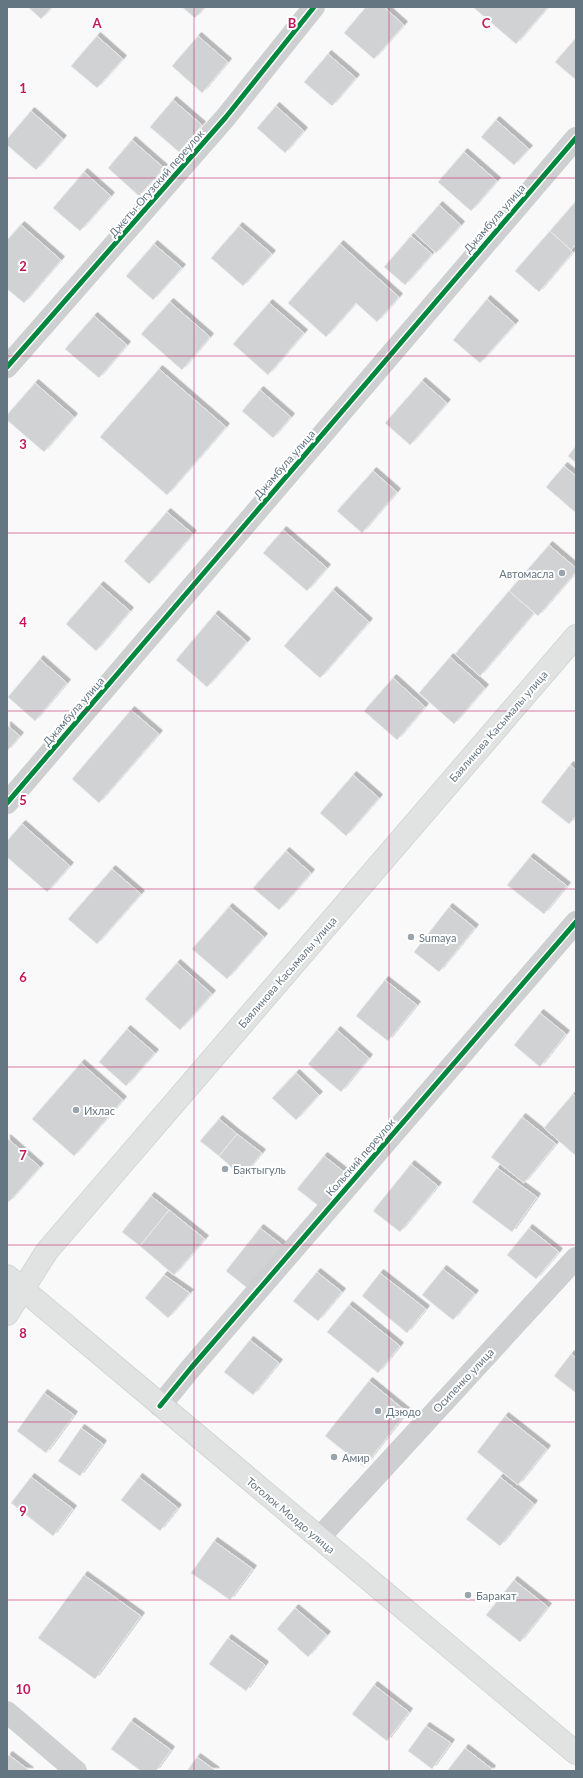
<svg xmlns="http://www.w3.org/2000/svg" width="583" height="1778" viewBox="0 0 583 1778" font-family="Lato,sans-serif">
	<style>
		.building { fill: #d0d2d3; stroke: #e8e8e8; filter: url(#shadow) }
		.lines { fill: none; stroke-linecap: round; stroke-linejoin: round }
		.secondary-casing { stroke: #d5d6d7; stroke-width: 24 }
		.minor { stroke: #cecfd0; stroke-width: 22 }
		.secondary { stroke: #e1e2e2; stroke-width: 22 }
		.cycleway-casing { stroke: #fff; stroke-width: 8 }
		.cycleway { stroke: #00873e; stroke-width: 5 }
		.grid { fill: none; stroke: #c2185b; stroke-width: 1; stroke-opacity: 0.55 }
		.poi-dot { fill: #99a4ac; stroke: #fff; stroke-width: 1.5 }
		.labels { text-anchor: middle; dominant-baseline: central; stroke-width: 4; stroke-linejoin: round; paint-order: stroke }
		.street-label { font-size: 11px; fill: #657683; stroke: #fff }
		.poi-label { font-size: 11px; fill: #657683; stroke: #fff; text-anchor: start }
		.grid-label { font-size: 13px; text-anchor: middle; font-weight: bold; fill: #c2185b; stroke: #fff; stroke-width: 4; stroke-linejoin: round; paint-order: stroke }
	</style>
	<defs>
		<filter id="shadow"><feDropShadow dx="3.5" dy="-3.5" stdDeviation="0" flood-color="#0004"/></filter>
	</defs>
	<rect width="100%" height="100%" fill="#f9f9f9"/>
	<!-- building -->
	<path class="building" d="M28 7H52L41 19Z
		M182 7H205L195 18Z
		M366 7H384L404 25 374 59 344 33Z
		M473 7H548L516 44Z
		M97 36 123 59 97 88 71 66Z
		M198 36 228 62 202 93 172 66Z
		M576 38V80L555 62Z
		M328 54 356 78 332 106 304 82Z
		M173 100 202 125 179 152 150 127Z
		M276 106 304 131 285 153 257 128Z
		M31 111 63 139 36 170 7 145V139Z
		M496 120 529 149 514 165 481 137Z
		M132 140 164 168 139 196 108 168Z
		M464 152 497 181 471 211 438 182Z
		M84 172 111 196 80 231 53 208Z
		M576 201V244L571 250 550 231Z
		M439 205 461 225 436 253 414 233Z
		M21 225 61 260 24 303 7 289V240Z
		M239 226 272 254 243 286 211 258Z
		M550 231 573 252 539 292 515 271Z
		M411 236 432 254 405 285 384 267Z
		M154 244 182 268 153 300 126 276Z
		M340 244 399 297 377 322 356 303 326 337 288 303Z
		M487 299 515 324 480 363 453 340Z
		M170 302 210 337 182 370 141 334Z
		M269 303 304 333 268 375 233 344Z
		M94 316 127 345 99 378 65 349Z
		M159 369 226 427 167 495 100 437Z
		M422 381 447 403 410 445 385 423Z
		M35 383 74 417 44 452 7 420V415Z
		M260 390 291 417 273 438 242 411Z
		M576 446V463L568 456Z
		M564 466 576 476V513L546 487Z
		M373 471 397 492 362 533 337 511Z
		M167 512 193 534 149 584 124 561Z
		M283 530 327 568 307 591 263 553Z
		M549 545 576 568V572L538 616 509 591Z
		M100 585 130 611 96 651 66 624Z
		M333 590 369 622 320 678 284 646Z
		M509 591 534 613 480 676 455 654Z
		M215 614 247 642 207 687 176 660Z
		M450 657 485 688 454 724 419 693Z
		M40 659 67 683 35 721 8 697Z
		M393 678 425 707 397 740 364 711Z
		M131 710 159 734 99 803 72 779Z
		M7 725 20 736 7 751Z
		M570 765 576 770V816L569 824 541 802Z
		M353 775 379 798 346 836 320 813Z
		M22 824 70 866 47 892 7 857V841Z
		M286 851 311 873 279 910 253 888Z
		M530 857 567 886 544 914 507 885Z
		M112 869 141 894 97 944 68 919Z
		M229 907 264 937 227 979 192 949Z
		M449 907 475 928 439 972 414 952Z
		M177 963 212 994 180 1030 145 999Z
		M385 980 417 1005 388 1041 356 1016Z
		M540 1013 566 1034 540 1067 514 1045Z
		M127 1029 155 1053 126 1086 99 1062Z
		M337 1030 369 1058 341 1092 308 1064Z
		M81 1063 123 1100 74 1156 32 1119Z
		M296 1073 319 1095 296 1120 272 1098Z
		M573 1094 576 1097V1156L544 1128Z
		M522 1117 556 1144 524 1183 491 1157Z
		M219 1119 237 1134 219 1156 200 1141Z
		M237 1134 262 1153 242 1177 219 1156Z
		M7 1138 40 1167 9 1202 7 1200Z
		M324 1156 352 1178 325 1211 297 1189Z
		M411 1164 438 1186 400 1232 373 1211Z
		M497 1168 537 1197 512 1232 472 1202Z
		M151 1196 169 1210 140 1246 122 1232Z
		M169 1210 205 1239 174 1275 140 1246Z
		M260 1228 286 1248 251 1291 226 1271Z
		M529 1228 559 1252 536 1279 507 1255Z
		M443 1269 475 1294 453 1320 422 1295Z
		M317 1272 342 1292 318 1321 293 1301Z
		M380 1273 426 1309 407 1333 362 1296Z
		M164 1275 190 1293 168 1318 145 1298Z
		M349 1305 400 1346 378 1373 327 1332Z
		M250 1340 279 1363 253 1395 224 1372Z
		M571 1354 576 1358V1393L554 1376Z
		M369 1381 407 1412 364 1467 325 1436Z
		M44 1393 74 1415 46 1453 17 1431Z
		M505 1416 547 1449 518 1485 477 1452Z
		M81 1428 103 1444 80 1476 58 1461Z
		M31 1477 73 1509 53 1536 11 1503Z
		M139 1477 178 1508 160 1531 121 1500Z
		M500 1477 534 1504 500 1546 466 1519Z
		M214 1541 253 1569 230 1600 191 1573Z
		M84 1575 141 1616 95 1679 38 1638Z
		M514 1580 548 1607 520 1642 486 1615Z
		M295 1608 327 1635 308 1657 277 1629Z
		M228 1638 265 1665 246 1691 209 1664Z
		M374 1685 409 1712 387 1741 352 1714Z
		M131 1721 171 1750 156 1771H141L111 1749Z
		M426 1726 451 1743 432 1769 408 1751Z
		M465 1748 492 1769 491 1771H447Z
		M9 1755 30 1771H7V1757Z
		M197 1757 216 1771H187Z"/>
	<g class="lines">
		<defs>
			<path id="secondary" d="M7 1276 576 1753
				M7 1314 47 1251 576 636"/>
		</defs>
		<!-- secondary casing -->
		<use href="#secondary" class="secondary-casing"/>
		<!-- minor -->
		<path class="minor" d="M7 367 226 117 314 7
			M7 803 576 138
			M160 1406 191 1368 576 922
			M319 1538 576 1258
			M7 1712 76 1771"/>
		<!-- secondary -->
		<use href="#secondary" class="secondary"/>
		<defs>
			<path id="cycleway" d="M7 367 226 117 314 7
				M7 803 576 138
				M160 1406 191 1368 576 922"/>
		</defs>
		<!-- cycleway casing -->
		<use href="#cycleway" class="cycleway-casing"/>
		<!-- cycleway -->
		<use href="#cycleway" class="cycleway"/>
	</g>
	<!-- grid -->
	<path class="grid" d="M194 7V1771M389 7V1771M7 178H576M7 356H576M7 533H576M7 711H576M7 889H576M7 1067H576M7 1245H576M7 1422H576M7 1600H576"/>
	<!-- markers -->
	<g class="poi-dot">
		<circle cx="562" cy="573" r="4"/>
		<circle cx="411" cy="937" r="4"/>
		<circle cx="76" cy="1110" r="4"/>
		<circle cx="225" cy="1169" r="4"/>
		<circle cx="378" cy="1411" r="4"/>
		<circle cx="334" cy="1457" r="4"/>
		<circle cx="468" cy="1595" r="4"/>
	</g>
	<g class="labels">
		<!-- street labels -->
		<g class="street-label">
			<text transform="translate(156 183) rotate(-49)">Джеты-Огузский переулок</text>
			<text transform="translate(494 218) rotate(-49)">Джамбула улица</text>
			<text transform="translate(284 464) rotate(-49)">Джамбула улица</text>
			<text transform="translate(73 711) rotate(-49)">Джамбула улица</text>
			<text transform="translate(498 726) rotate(-49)">Баялинова Касымалы улица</text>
			<text transform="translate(287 972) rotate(-49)">Баялинова Касымалы улица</text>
			<text transform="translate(360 1157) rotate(-49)">Кольский переулок</text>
			<text transform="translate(463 1380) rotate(-47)">Осипенко улица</text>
			<text transform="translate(291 1515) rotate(40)">Тоголок Молдо улица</text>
		</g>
		<!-- poi labels -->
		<g class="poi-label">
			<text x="554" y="573" text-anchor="end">Автомасла</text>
			<text x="419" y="937">Sumaya</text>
			<text x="84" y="1110">Ихлас</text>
			<text x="233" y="1169">Бактыгуль</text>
			<text x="386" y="1411">Дзюдо</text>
			<text x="342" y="1457">Амир</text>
			<text x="476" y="1595">Баракат</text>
		</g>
	</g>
	<g class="grid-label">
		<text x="97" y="28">A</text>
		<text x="292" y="28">B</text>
		<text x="486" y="28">C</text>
		<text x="23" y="93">1</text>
		<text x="23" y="271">2</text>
		<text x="23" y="449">3</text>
		<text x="23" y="627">4</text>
		<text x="23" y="805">5</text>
		<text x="23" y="982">6</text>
		<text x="23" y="1160">7</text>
		<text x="23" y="1338">8</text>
		<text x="23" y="1516">9</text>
		<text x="23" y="1694">10</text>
	</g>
	<!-- border -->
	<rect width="583" height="1778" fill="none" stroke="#657683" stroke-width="16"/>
</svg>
